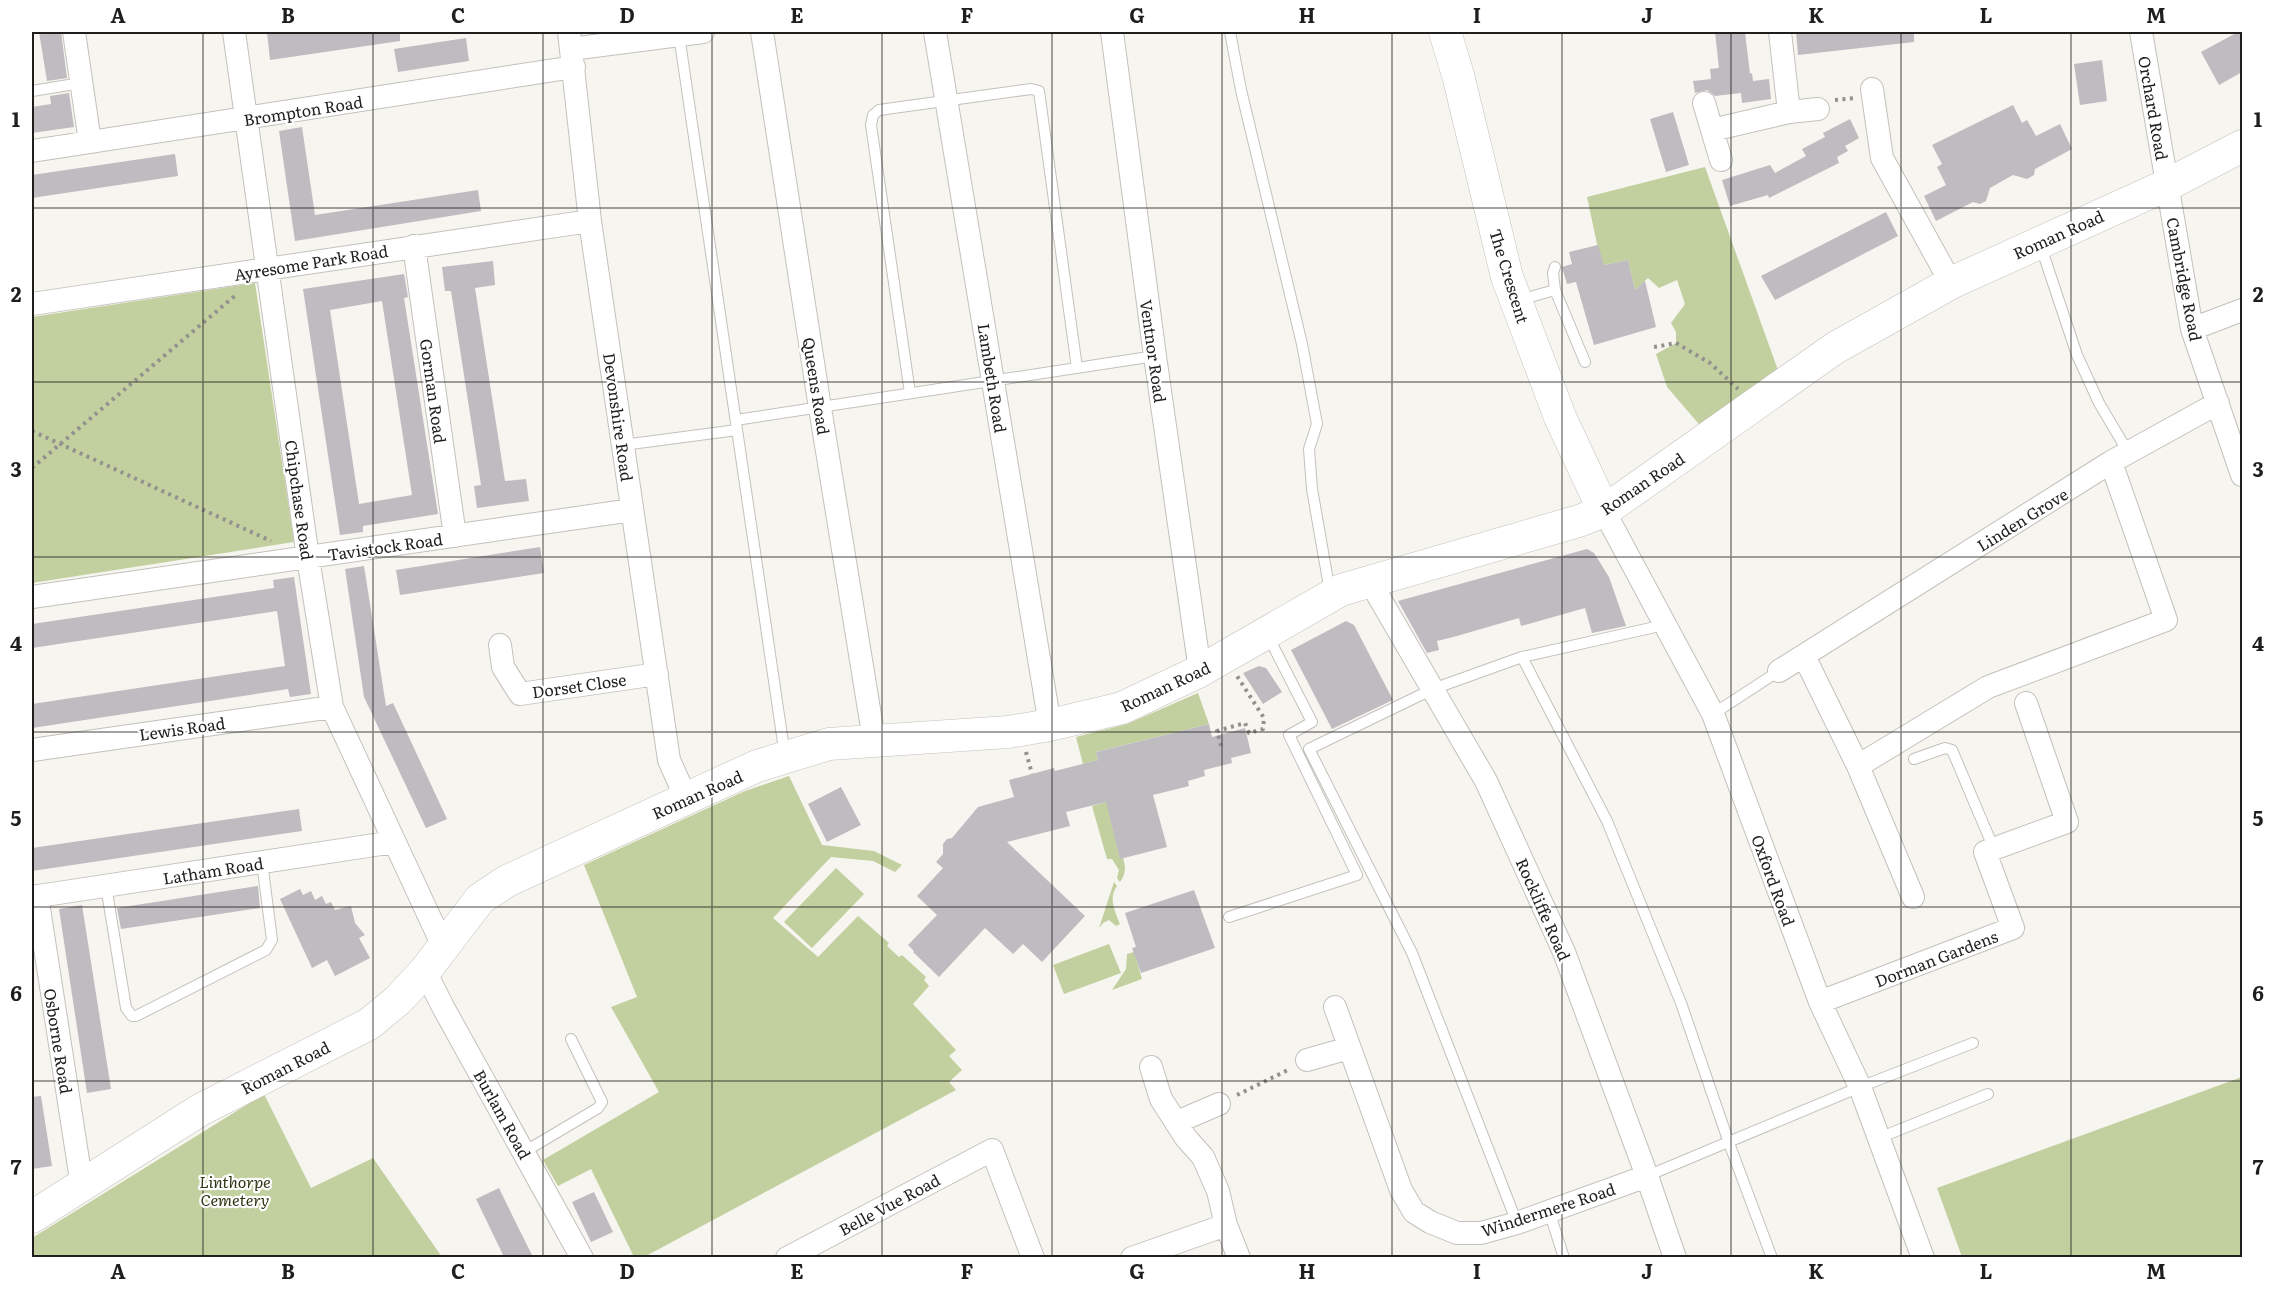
<svg xmlns="http://www.w3.org/2000/svg" width="2274" height="1289" viewBox="0 0 2274 1289" font-family="Literata,serif">
	<style>
		.green { fill: #c2cf9e }
		.building { fill: #bebbc1; fill-rule: evenodd }
		.lines { fill: none; stroke-linecap: round; stroke-linejoin: round }
		.lane-casing { stroke: #c4c1bc; stroke-width: 12 }
		.street-casing { stroke: #c4c1bc; stroke-width: 24 }
		.secondary-casing { stroke: #c4c1bc; stroke-width: 33 }
		.path { stroke: #93918d; stroke-width: 4; stroke-dasharray: 3 4.5; stroke-linecap: butt }
		.lane { stroke: #fff; stroke-width: 10 }
		.street { stroke: #fff; stroke-width: 22 }
		.secondary { stroke: #fff; stroke-width: 32 }
		.grid { fill: none; stroke: #1f1e1c; stroke-width: 1.5; stroke-opacity: 0.55 }
		.labels { text-anchor: middle; dominant-baseline: central; stroke-width: 4.5; stroke-linejoin: round; paint-order: stroke }
		.street-label { font-size: 16px; fill: #1f1e1c; stroke: #fff }
		.park-label { font-size: 16px; font-style: italic; fill: #2f3613; stroke: #fff }
		.neatline { fill: none; stroke: #1f1e1c; stroke-width: 2 }
		.grid-label { font-size: 20px; text-anchor: middle; font-weight: bold; fill: #1f1e1c }
	</style>
	<rect width="100%" height="100%" fill="#f7f5ef"/>
	<!-- green -->
	<path class="green" d="M1705 167 1779 373 1704 430 1667 387 1656 354 1676 343V332L1671 323 1685 304 1677 280 1659 288 1648 278 1635 290 1628 260 1604 265 1600 258 1587 197Z
		M255 283 294 542 32 583V317Z
		M1198 693 1209 724 1096 752 1098 760 1083 764 1076 737 1127 724Z
		M789 776 822 845 874 851 902 865 895 872 873 861 831 857 773 918 818 957 858 916 889 943 887 946 899 957 902 955 926 977 924 980 929 986 913 1004 956 1050 949 1056 962 1070 949 1082 956 1090 644 1257H634L591 1169 558 1186 543 1160 659 1092 611 1007 637 997 584 865 745 791Z
		M1109 801 1110 817 1120 858H1123C1126 867 1126 874 1120 882L1117 878 1119 870 1112 859H1107L1092 806Z
		M836 868 864 894 812 948 784 922Z
		M1114 882 1117 886C1108 898 1115 911 1120 924L1116 926 1109 920 1103 923 1099 928Z
		M1109 944 1121 973 1064 994 1053 965Z
		M1134 952 1142 979 1112 990 1126 969 1127 954Z
		M2242 1077V1257H1962L1937 1188Z
		M264 1094 311 1188 373 1158 442 1257 32 1258V1238Z"/>
	<!-- building -->
	<path class="building" d="M39 32H61L67 78 47 81Z
		M267 32H400V41L270 60Z
		M1715 32H1745L1750 74 1752 73 1753 81 1769 79 1771 99 1742 103 1741 93 1715 96 1707 90 1695 93 1693 81 1711 79 1710 69 1719 68Z
		M1796 32H1914V42L1798 55Z
		M2238 32H2242V72L2219 85 2201 52Z
		M466 38 469 61 398 72 394 49Z
		M2102 60 2107 101 2080 105 2074 64Z
		M69 93 74 127 32 133V107L51 104 50 96Z
		M2013 105 2022 123 2027 120 2036 136 2060 124 2072 149 2035 169 2034 175 2027 179 2013 175 1990 188 1986 201 1980 204 1973 202 1936 221 1924 196 1946 185 1937 167 1942 164 1932 145Z
		M1673 112 1689 165 1666 172 1650 119Z
		M1850 119 1859 138 1845 146 1848 151 1837 157 1839 163 1769 198 1768 195 1730 206 1722 180 1770 165 1775 173 1806 156 1802 149 1825 137 1823 133Z
		M302 127 315 215 478 190 481 211 295 241 279 131Z
		M175 154 178 176 32 198V175Z
		M1886 212 1898 236 1775 300 1761 276Z
		M1598 245 1604 265 1628 260 1635 290 1645 281 1656 327 1594 345 1576 282 1567 284 1562 267 1572 264 1569 252Z
		M493 261 495 285 475 288 505 481 526 479 529 501 477 508 474 486 481 485 451 291H445L442 267Z
		M404 274 408 297 404 298 438 514 363 526V532L340 535 303 289ZM382 301 412 495 359 504 330 310Z
		M540 547 544 573 400 595 396 570Z
		M1587 549 1594 553 1609 577 1626 626 1592 633 1585 608 1521 626 1519 618 1457 636 1437 641 1439 650 1427 653 1398 601Z
		M364 566 386 706 393 703 447 819 426 828 364 697 345 569Z
		M294 577 311 694 290 697 288 689 32 728V704L285 666 277 611 32 648V624L274 588 273 580Z
		M1346 621 1354 625 1393 700 1332 729 1291 650Z
		M1259 666 1266 668 1282 692 1263 704 1243 673Z
		M1209 724 1212 737 1245 728 1251 753 1231 758 1232 763 1204 770 1205 776 1188 781 1189 786 1153 795 1167 847 1120 859 1106 802 1066 812 1070 826 1007 842 1085 916 1042 962 1023 944 1013 954 985 928 939 977 913 952 914 951 908 945 937 915 917 896 943 868 936 862 943 854V844L947 839 952 838 978 807 1014 797 1009 780 1054 768 1055 771 1098 760 1096 752Z
		M841 787 861 825 827 842 808 804Z
		M299 809 302 831 32 871V848Z
		M258 886 260 908 121 929 117 908Z
		M300 889 303 895 311 891 315 900 322 896 326 904 331 902 335 910 351 906 355 923 365 935 359 938 370 958 335 976 327 960 312 968 280 899Z
		M1194 890 1215 948 1141 973 1132 948 1136 947 1125 913Z
		M82 905 111 1089 87 1093 59 909Z
		M41 1096 52 1166 32 1169V1097Z
		M499 1188 514 1219 533 1257H504L476 1199Z
		M594 1192 613 1232 591 1242 572 1202Z"/>
	<g class="lines">
		<defs>
			<path id="lane" d="M1230 32 1241 90 1302 344 1317 424 1309 449 1312 489 1330 592
				M679 35 785 756
				M32 91 81 83
				M2041 247 2077 355 2099 403 2128 452
				M1555 267 1553 273 1555 290
				M1519 300 1555 290 1585 362
				M910 393 871 125 873 115 879 110 1031 89 1039 91 1077 368
				M736 420 1155 356
				M623 445 737 430
				M1522 657 1607 821 1681 1003 1729 1143 1772 1258
				M1713 714 1779 671
				M1914 759 1945 748 1952 750 1994 849
				M106 886 126 1008 132 1016H136L266 950 272 940 262 862
				M1229 917 1357 875 1289 735 1312 722 1268 636
				M1879 1138 1988 1094
				M524 1152 598 1108 602 1102 571 1039
				M1647 1176 1860 1087 1973 1043
				M1549 1211 1564 1258
				M1517 1223 1412 953 1309 749 1433 689 1522 657 1664 625"/>
			<path id="street" d="M74 32 90 142
				M234 32 308 558 332 707 443 946
				M569 32 590 221 669 760 686 798
				M762 32 820 408 874 740
				M935 32 1050 725
				M1112 32 1155 356 1200 671
				M1780 32 1789 112
				M2141 32 2192 329 2242 475
				M571 49 703 32
				M1872 89 1882 158 1951 283
				M1704 103 1721 160
				M1712 130 1789 112 1818 109
				M32 151 574 67
				M414 246 455 536
				M32 304 590 221
				M2192 329 2242 310
				M1604 511 1713 714 1820 1002 1860 1087 1923 1258
				M1369 580 1486 781 1564 952 1647 1176 1675 1258
				M32 597 632 510
				M500 645 503 667 520 694 657 674
				M1804 656 1858 766
				M1779 671 2111 462 2218 403
				M32 750 332 707
				M37 896 82 1186
				M32 897 394 842
				M1913 897 1858 766 1988 687 2166 620 2111 462
				M425 971 443 1007 582 1258
				M1820 1002 2013 928 1985 852 2067 822 2026 703
				M1335 1007 1401 1190 1414 1212 1430 1222 1457 1233H1481L1517 1223 1647 1176
				M1307 1060 1349 1048
				M1151 1067 1161 1099 1186 1138 1203 1157 1218 1191 1226 1225 1239 1258
				M1177 1122 1219 1104
				M787 1258 992 1150 1033 1258
				M1132 1258 1226 1225"/>
			<path id="secondary" d="M1445 32 1458 75 1507 277 1560 417 1604 511
				M32 1217 200 1110 369 1024 398 1000 425 971 480 899 507 881 757 766 829 744 1008 732 1050 725 1122 708 1200 671 1341 590 1579 521 1604 511 1835 348 1951 283 2167 185 2242 146"/>
		</defs>
		<!-- lane casing -->
		<use href="#lane" class="lane-casing"/>
		<!-- street casing -->
		<use href="#street" class="street-casing"/>
		<!-- secondary casing -->
		<use href="#secondary" class="secondary-casing"/>
		<!-- path -->
		<path class="path" d="M1835 100 1855 98
			M1654 347 1676 343 1710 363 1738 389
			M32 431 271 541
			M32 468 237 294
			M1221 746 1217 731 1245 723 1249 733 1263 729 1264 718 1237 676
			M1026 752 1032 774
			M1237 1095 1290 1069"/>
		<!-- lane -->
		<use href="#lane" class="lane"/>
		<!-- street -->
		<use href="#street" class="street"/>
		<!-- secondary -->
		<use href="#secondary" class="secondary"/>
	</g>
	<!-- grid -->
	<path class="grid" d="M203 32V1258M373 32V1258M543 32V1258M712 32V1258M882 32V1258M1052 32V1258M1222 32V1258M1392 32V1258M1562 32V1258M1731 32V1258M1901 32V1258M2071 32V1258M32 208H2242M32 382H2242M32 557H2242M32 732H2242M32 907H2242M32 1081H2242"/>
	<g class="labels">
		<!-- street labels -->
		<g class="street-label">
			<text transform="translate(2154 108) rotate(80)">Orchard Road</text>
			<text transform="translate(303 110) rotate(-9)">Brompton Road</text>
			<text transform="translate(2058 234) rotate(-24)">Roman Road</text>
			<text transform="translate(311 262) rotate(-9)">Ayresome Park Road</text>
			<text transform="translate(1510 276) rotate(73)">The Crescent</text>
			<text transform="translate(2185 279) rotate(79)">Cambridge Road</text>
			<text transform="translate(1154 351) rotate(82)">Ventnor Road</text>
			<text transform="translate(993 378) rotate(81)">Lambeth Road</text>
			<text transform="translate(817 386) rotate(81)">Queens Road</text>
			<text transform="translate(434 391) rotate(82)">Gorman Road</text>
			<text transform="translate(619 417) rotate(82)">Devonshire Road</text>
			<text transform="translate(1642 483) rotate(-34)">Roman Road</text>
			<text transform="translate(300 500) rotate(82)">Chipchase Road</text>
			<text transform="translate(2022 519) rotate(-32)">Linden Grove</text>
			<text transform="translate(385 546) rotate(-8)">Tavistock Road</text>
			<text transform="translate(579 685) rotate(-8)">Dorset Close</text>
			<text transform="translate(1165 686) rotate(-25)">Roman Road</text>
			<text transform="translate(182 728) rotate(-8)">Lewis Road</text>
			<text transform="translate(697 794) rotate(-24)">Roman Road</text>
			<text transform="translate(213 870) rotate(-9)">Latham Road</text>
			<text transform="translate(1774 880) rotate(70)">Oxford Road</text>
			<text transform="translate(1544 909) rotate(66)">Rockliffe Road</text>
			<text transform="translate(1936 958) rotate(-21)">Dorman Gardens</text>
			<text transform="translate(59 1041) rotate(81)">Osborne Road</text>
			<text transform="translate(285 1067) rotate(-27)">Roman Road</text>
			<text transform="translate(503 1114) rotate(61)">Burlam Road</text>
			<text transform="translate(889 1204) rotate(-28)">Belle Vue Road</text>
			<text transform="translate(1548 1209) rotate(-18)">Windermere Road</text>
		</g>
		<!-- park labels -->
		<g class="park-label">
			<text x="235" y="1181">Linthorpe<tspan x="235" dy="18">Cemetery</tspan></text>
		</g>
	</g>
	<!-- border -->
	<rect width="2274" height="1289" fill="none" stroke="#ffffff" stroke-width="66"/>
	<rect x="33" y="33" width="2208" height="1223" class="neatline"/>
	<g class="grid-label">
		<text x="118" y="23">A</text>
		<text x="288" y="23">B</text>
		<text x="458" y="23">C</text>
		<text x="627" y="23">D</text>
		<text x="797" y="23">E</text>
		<text x="967" y="23">F</text>
		<text x="1137" y="23">G</text>
		<text x="1307" y="23">H</text>
		<text x="1477" y="23">I</text>
		<text x="1647" y="23">J</text>
		<text x="1816" y="23">K</text>
		<text x="1986" y="23">L</text>
		<text x="2156" y="23">M</text>
		<text x="16" y="127">1</text>
		<text x="2258" y="127">1</text>
		<text x="16" y="302">2</text>
		<text x="2258" y="302">2</text>
		<text x="16" y="477">3</text>
		<text x="2258" y="477">3</text>
		<text x="16" y="651">4</text>
		<text x="2258" y="651">4</text>
		<text x="16" y="826">5</text>
		<text x="2258" y="826">5</text>
		<text x="16" y="1001">6</text>
		<text x="2258" y="1001">6</text>
		<text x="16" y="1175">7</text>
		<text x="2258" y="1175">7</text>
		<text x="118" y="1279">A</text>
		<text x="288" y="1279">B</text>
		<text x="458" y="1279">C</text>
		<text x="627" y="1279">D</text>
		<text x="797" y="1279">E</text>
		<text x="967" y="1279">F</text>
		<text x="1137" y="1279">G</text>
		<text x="1307" y="1279">H</text>
		<text x="1477" y="1279">I</text>
		<text x="1647" y="1279">J</text>
		<text x="1816" y="1279">K</text>
		<text x="1986" y="1279">L</text>
		<text x="2156" y="1279">M</text>
	</g>
</svg>
